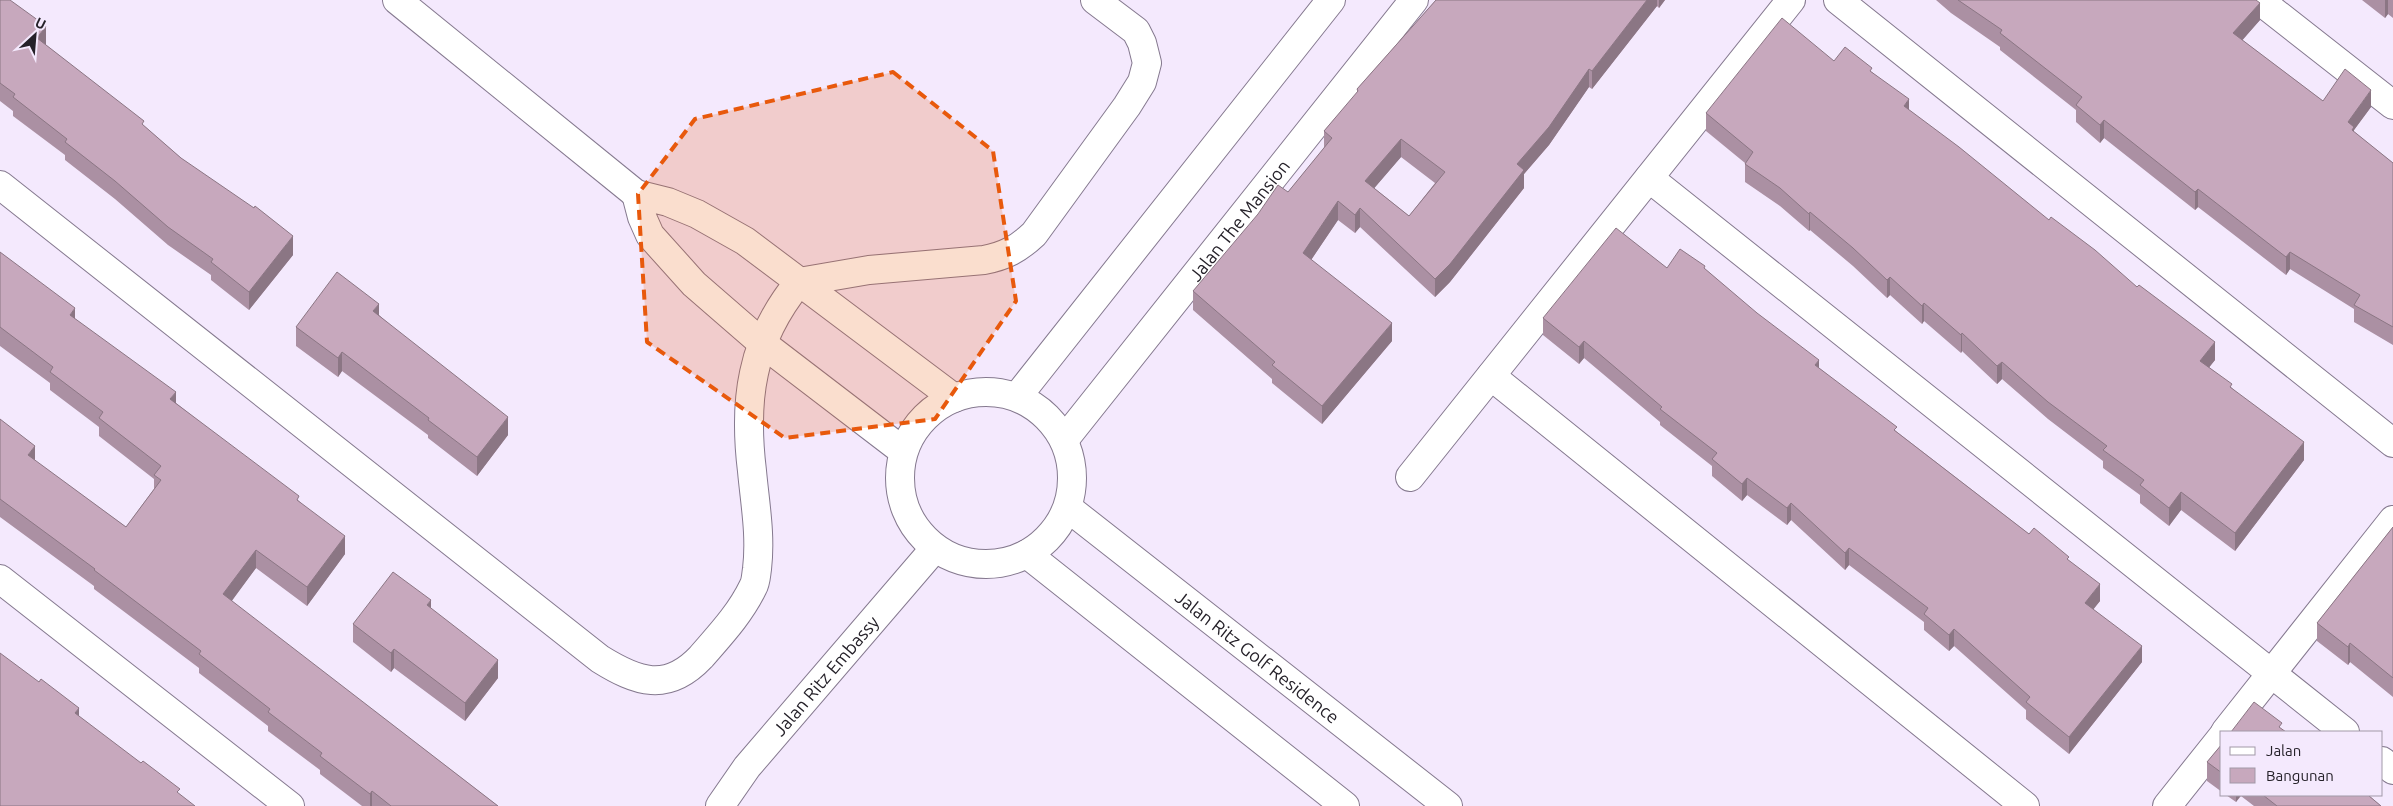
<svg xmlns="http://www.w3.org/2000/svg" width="2393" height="806" viewBox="0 0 2393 806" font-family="Ubuntu,sans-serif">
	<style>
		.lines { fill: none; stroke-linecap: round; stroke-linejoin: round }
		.minor-casing { stroke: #85798f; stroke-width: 30 }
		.minor { stroke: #fff; stroke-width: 28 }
		.wall { fill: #ab90a3; fill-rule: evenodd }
		.shaded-wall { fill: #8b7684 }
		.building { fill: #c7a8bd; stroke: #8b7684; fill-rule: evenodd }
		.marked { fill: #e8590c; fill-opacity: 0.2; stroke: #e8590c; stroke-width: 4; stroke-dasharray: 10 6; stroke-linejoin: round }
		.labels { text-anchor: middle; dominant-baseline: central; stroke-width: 5; stroke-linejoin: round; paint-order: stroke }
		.street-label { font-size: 18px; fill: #252129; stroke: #f4e9fd }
	</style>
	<rect width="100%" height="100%" fill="#f4e9fd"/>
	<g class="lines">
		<defs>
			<g id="minor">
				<path d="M397 0 636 194"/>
				<path d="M1838 0 2393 443"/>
				<path d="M2259 0 2393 105"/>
				<path d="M1649 178 2345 732"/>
				<path d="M0 185 600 659C637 682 667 693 701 657 720 635 740 614 753 587 756 582 756 575 757 569 761 535 755 504 752 471 748 438 747 405 754 373 761 339 777 309 799 282L869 270 984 260C1005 256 1018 249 1034 234L1127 106 1142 82 1147 63 1142 43 1136 31 1095 0"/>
				<path d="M1491 376 2025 806"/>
				<circle cx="986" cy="478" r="86"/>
				<path d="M1017 397 1331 0"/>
				<path id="s1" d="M1064 440 1414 0"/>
				<path d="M903 451 762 343 694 284 650 235 642 217 636 194 668 202 697 214 745 241 954 398"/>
				<path d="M1410 477 1791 0"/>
				<path id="s2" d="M1068 508 1448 806"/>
				<path d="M1027 554 1345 806"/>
				<path d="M0 579 290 806"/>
				<path d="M2225 732 2393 520"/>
				<path d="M2382 761 2393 770"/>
				<path id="s3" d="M720 806 747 767 935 548"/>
				<path d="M2167 806 2222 737"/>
			</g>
		</defs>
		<!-- minor casing -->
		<use href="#minor" class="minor-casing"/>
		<!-- minor -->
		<use href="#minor" class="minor"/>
	</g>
	<!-- wall -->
	<path class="wall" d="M0 0 46 45 144 126 293 255 249 310 211 280V275L168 245 115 199 65 160V155L13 116V111L0 101Z
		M1436 0H1665L1659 8 1657 6 1592 89 1589 87 1549 145 1524 174V188L1450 282 1435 297 1360 227 1355 233 1338 220 1311 260 1392 341 1322 424 1272 383V379L1193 310V291L1288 192 1324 148V131L1357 93V89ZM1401 157 1435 183 1409 216 1374 188Z
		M1936 0H2256L2260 20 2242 40 2323 101 2371 107 2354 130V132L2393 163V345L2354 322V309L2290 269 2286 275 2198 207 2195 210 2104 138 2100 143 2076 122V110L2000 50V47L1951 13Z
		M2362 0H2393V18L2388 14 2385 18Z
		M1834 61 1872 72 1909 110 2215 360 2209 367 2232 388 2304 460 2235 551 2181 510 2169 526 2140 503V495L2103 468V461L2048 419 2002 379 1997 384 1962 351 1961 353 1924 321 1922 324 1890 295 1887 298 1853 266 1810 230 1809 231 1780 206 1745 182V163L1706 131V113Z
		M0 252 75 319 176 403 299 501 345 554 307 606 256 568 231 601 498 806H362L320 774V770L268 731V726L199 673V668L94 589V586L0 517V419L35 461 126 527 154 489V479L99 436V427L50 390V383L0 346Z
		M1667 268 1705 269 1819 368 1897 432 2029 534 2069 561 2100 601 2093 609 2142 662 2069 754 2026 719V710L1954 646 1949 651 1924 630V622L1849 565 1845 570 1791 520 1787 525 1747 495 1742 501 1712 476V466L1660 425V422L1584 358 1579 364 1543 335V318Z
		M379 315 508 435 477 476 428 438V435L342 371 338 377 296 346V327Z
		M2393 527V697L2350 662 2348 665 2317 641V623Z
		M431 608 498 678 465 721 394 668 391 672 353 642V624Z
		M2222 744V792L2207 781V762Z
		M2226 795H2368L2381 806H2254L2241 796 2236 802Z"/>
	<!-- shaded-wall -->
	<path class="shaded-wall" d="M1647 0H1657V6L1592 89V71Z
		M1659 0H1665L1659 8Z
		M2385 0H2388V14L2385 18Z
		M2260 3V20L2233 51V33Z
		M46 26V44L37 56V38Z
		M1589 69V87L1549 145 1524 174V188L1450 282 1435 297V279L1517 164Z
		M2371 90V107L2354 130V145L2348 122Z
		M1909 99V117L1904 106Z
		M2104 120V138L2100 143V125Z
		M1401 139V157L1365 199V181Z
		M2198 189V207L2195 210V192Z
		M1338 201V220L1303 272V253Z
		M1360 208V227L1355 233V215Z
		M1810 212V230L1809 231V214Z
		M293 236V255L249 310V292Z
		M2290 252V269L2286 275V257Z
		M1890 277V295L1887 298V280Z
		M1924 303V321L1922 324V306Z
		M379 304V322L373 311Z
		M75 308V327L70 315Z
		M1392 323V341L1322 424V406Z
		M1962 333V351L1961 353V335Z
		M1584 341V358L1579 364V347Z
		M2215 342V360L2200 379V361Z
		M342 352V371L338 377V358Z
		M1819 360V377L1815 365Z
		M2002 362V379L1997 384V366Z
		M176 392V411L170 399Z
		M508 417V435L477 476V457Z
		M2304 442V460L2235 551V533Z
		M35 446V464L28 455Z
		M1747 478V495L1742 501V484Z
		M2181 492V510L2169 526V508Z
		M1791 503V520L1787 525V508Z
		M345 536V554L307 606V587Z
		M1849 548V565L1845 570V553Z
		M256 550V568L223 613V594Z
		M2100 584V601L2085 620V603Z
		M431 600V619L427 605Z
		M1954 629V646L1949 651V635Z
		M2350 643V662L2348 665V647Z
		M2142 646V662L2069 754V737Z
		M394 649V668L391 672V653Z
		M498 660V678L465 721V703Z
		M79 708V726L75 713Z
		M372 791V806H370V794Z
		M2236 795H2241L2236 802Z"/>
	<!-- building -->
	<path class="building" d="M0 0H10L46 26 37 38 144 121 142 124 181 158 254 208 255 206 293 236 249 292 211 262 213 259 168 227 115 181 65 142 67 139 13 97 15 94 0 83Z
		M1436 0H1647L1592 71 1589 69 1549 127 1517 164 1524 170 1450 264 1435 279 1360 208 1355 215 1338 201 1303 253 1392 323 1322 406 1272 365 1275 362 1193 291 1258 214 1278 185 1288 192 1332 138 1324 131 1358 91 1357 89ZM1401 139 1445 172 1409 216 1365 181Z
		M1958 0H2256L2260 3 2233 33 2323 101 2345 69 2371 90 2348 122 2354 127 2352 130 2393 163V327L2354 305 2360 295 2290 252 2286 257 2198 189 2195 192 2104 120 2100 125 2076 105 2082 97 2000 33 2002 30Z
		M1782 18 1834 61 1845 47 1872 68 1870 71 1909 99 1904 106 1959 147 2049 220 2051 217 2095 250 2137 287 2139 285 2215 342 2200 361 2232 384 2230 387 2304 442 2235 533 2181 492 2169 508 2140 485 2144 480 2103 450 2107 446 2048 402 2002 362 1997 366 1962 333 1961 335 1924 303 1922 306 1890 277 1887 280 1853 248 1810 212 1809 214 1780 188 1745 164 1753 152 1706 113Z
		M1616 228 1667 268 1680 249 1705 266 1704 268 1757 313 1819 360 1815 365 1897 427 1894 430 2029 534 2034 528 2069 557 2067 559 2100 584 2085 603 2142 646 2069 737 2026 702 2030 697 1954 629 1949 635 1924 614 1928 608 1849 548 1845 553 1791 503 1787 508 1747 478 1742 484 1712 459 1717 453 1660 409 1662 407 1584 341 1579 347 1543 318Z
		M0 252 75 308 70 315 176 392 170 399 299 496 297 500 345 536 307 587 256 550 223 594 498 806H391L372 791 370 794 320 756 322 753 268 712 270 709 199 654 201 651 94 570 95 569 0 499V419L35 446 28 455 126 527 161 480 154 475 161 466 99 418 103 412 50 372 53 367 0 327Z
		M337 272 379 304 373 311 508 417 477 457 428 420 429 418 342 352 338 358 296 327Z
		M2393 527V678L2350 643 2348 647 2317 623Z
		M393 572 431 600 427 605 498 660 465 703 394 649 391 653 353 624Z
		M0 653 39 682 41 679 79 708 75 713 141 763 143 761 180 789 177 792 195 806H0Z
		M2254 702 2282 723 2279 727 2286 732H2231Z
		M2222 744V773L2207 762Z
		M2263 795H2368L2381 806H2277Z"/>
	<!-- marked area -->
	<path class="marked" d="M893 72 993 151 1016 301 935 419 785 438 647 342 638 194 695 119Z"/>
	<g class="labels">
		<!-- street labels -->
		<g class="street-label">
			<text stroke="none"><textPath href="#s1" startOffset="281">Jalan The Mansion</textPath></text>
			<text stroke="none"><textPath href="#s2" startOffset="241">Jalan Ritz Golf Residence</textPath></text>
			<text stroke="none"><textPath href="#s3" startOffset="168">Jalan Ritz Embassy</textPath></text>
		</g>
	</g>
	<!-- legend -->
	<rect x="2220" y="731" width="162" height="65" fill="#f4e9fd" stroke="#a199a8"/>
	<rect x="2230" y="747" width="25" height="8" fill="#ffffff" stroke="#a199a8"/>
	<text x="2266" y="756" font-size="15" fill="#252129">Jalan</text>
	<rect x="2230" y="768" width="25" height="15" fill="#c7a8bd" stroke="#a199a8"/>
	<text x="2266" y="781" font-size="15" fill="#252129">Bangunan</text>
	<!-- north arrow -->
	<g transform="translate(35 35) rotate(26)" stroke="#f4e9fd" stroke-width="4" paint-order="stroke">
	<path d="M0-4L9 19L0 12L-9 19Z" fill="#252129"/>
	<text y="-8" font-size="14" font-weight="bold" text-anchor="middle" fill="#252129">U</text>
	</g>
</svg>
